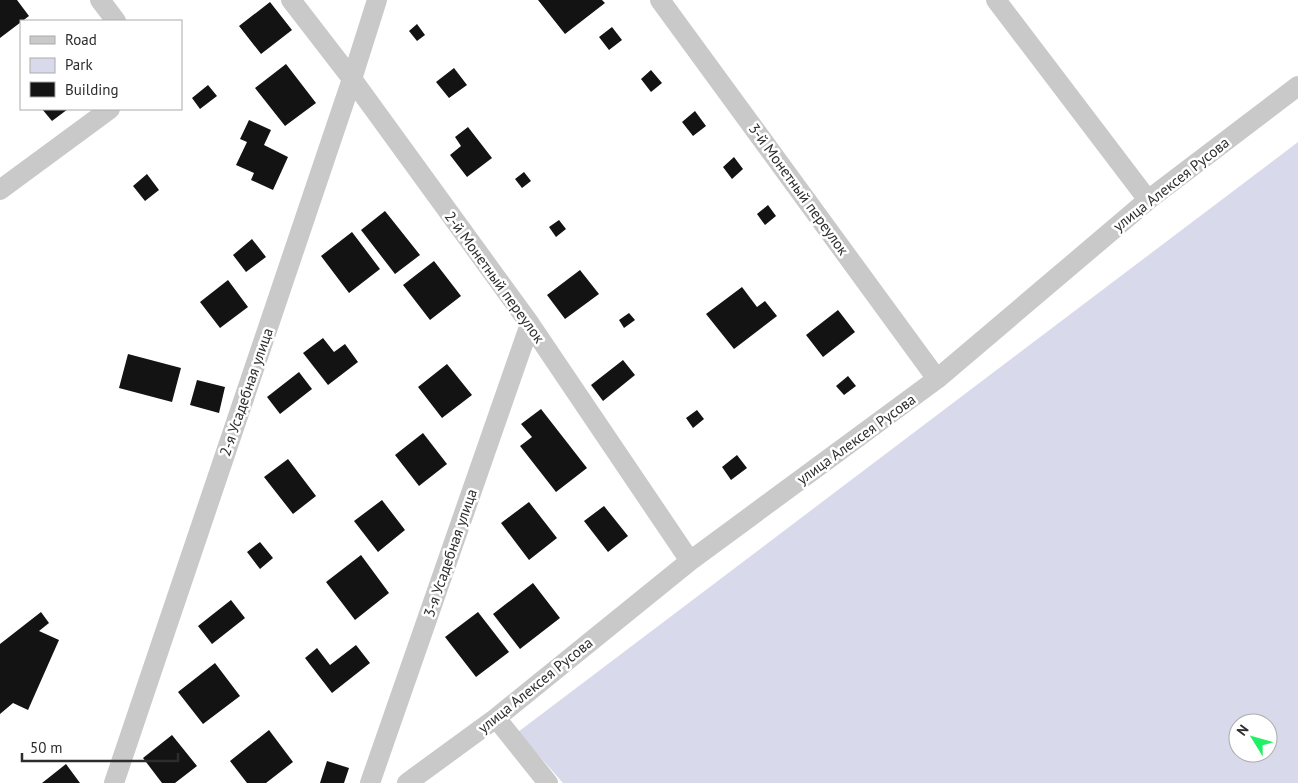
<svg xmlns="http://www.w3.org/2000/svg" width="1298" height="783" viewBox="0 0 1298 783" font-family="'PT Sans',sans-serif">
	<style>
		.green { fill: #d8daeb; fill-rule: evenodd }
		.building { fill: #131313 }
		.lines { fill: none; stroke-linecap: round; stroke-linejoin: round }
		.minor { stroke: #c9c9c9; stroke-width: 20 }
		.labels { text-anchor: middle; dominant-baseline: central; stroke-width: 5; stroke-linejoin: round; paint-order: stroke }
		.street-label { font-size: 15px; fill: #2c2c2c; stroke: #fff }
	</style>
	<rect width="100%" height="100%" fill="#fff"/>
	<!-- green -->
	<path class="green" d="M1298 142V783H563L518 732ZM1238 723H1268V753H1238Z"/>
	<!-- building -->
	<path class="building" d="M0 0H17L29 16 0 38Z
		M538 0H602L605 3 565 34Z
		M270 2 292 30 261 54 239 26Z
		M417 24 425 35 417 41 409 31Z
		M612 27 622 40 609 50 599 37Z
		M286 64 316 103 285 126 255 88Z
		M454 68 467 85 449 98 436 82Z
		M651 70 662 83 651 92 641 79Z
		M208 85 217 96 200 109 192 98Z
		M42 109H68L52 121Z
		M695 111 706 126 693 136 682 122Z
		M249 120 271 130 264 145 288 157 273 190 251 180 254 173 236 165 247 142 240 139Z
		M468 127 492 158 467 177 450 155 461 146 455 137Z
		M734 157 743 169 732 179 723 167Z
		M524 172 531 181 522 188 515 179Z
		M147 174 159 190 145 201 133 186Z
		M768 205 776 216 765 225 757 214Z
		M385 211 420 255 395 274 361 230Z
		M559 220 566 229 556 237 549 227Z
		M352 232 380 269 349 293 321 256Z
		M252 239 266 257 246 272 233 255Z
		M434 261 461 296 430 320 403 285Z
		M580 270 599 294 565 319 547 295Z
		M228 280 248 307 220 328 200 302Z
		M742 287 757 307 765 301 777 316 734 349 706 314Z
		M838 310 855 332 823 357 806 335Z
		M629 313 635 320 624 328 619 320Z
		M323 338 334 352 345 344 358 362 328 385 303 353Z
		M128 354 181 368 172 402 119 388Z
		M623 360 635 375 603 401 591 385Z
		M447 364 472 395 442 418 418 387Z
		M299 372 312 389 280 414 267 397Z
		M848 376 856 386 844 395 836 386Z
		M197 380 225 387 219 413 190 405Z
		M541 409 587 468 556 492 520 446 532 437 521 424Z
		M697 410 704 419 693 428 686 418Z
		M423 433 447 464 419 486 395 455Z
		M737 455 747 468 731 480 722 467Z
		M288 459 316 496 293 514 264 477Z
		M382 500 405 530 378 552 354 521Z
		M529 502 557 538 529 560 501 523Z
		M604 506 628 536 608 552 584 521Z
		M260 542 273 558 260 569 247 552Z
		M361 555 389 593 355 620 326 582Z
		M533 583 560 618 520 649 493 614Z
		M231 600 245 618 212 644 198 626Z
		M41 612 49 623 39 631 59 640 28 710 13 703 0 714V644Z
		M478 612 509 652 476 677 445 637Z
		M356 645 370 663 332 693 305 658 317 648 330 665Z
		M215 663 240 696 203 724 178 692Z
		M269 730 293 762 266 783H247L230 761Z
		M172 735 197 766 175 783H162L143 758Z
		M327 761 349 768 344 783H320Z
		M66 764 80 783H42Z"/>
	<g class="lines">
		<!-- minor -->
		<path class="minor" d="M100 0 116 21
			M291 0 352 79 530 324 690 561
			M660 0 937 379
			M996 0 1148 200
			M0 190 110 109
			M496 718 548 783
			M114 783 352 79 377 0
			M370 783 530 324
			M407 783 496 718 690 561 937 379 1148 200 1298 86"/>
	</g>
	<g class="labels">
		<!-- street labels -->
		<g class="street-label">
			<text transform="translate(1171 184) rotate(-38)">улица Алексея Русова</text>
			<text transform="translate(799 189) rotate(54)">3-й Монетный переулок</text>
			<text transform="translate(495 277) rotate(54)">2-й Монетный переулок</text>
			<text transform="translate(246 392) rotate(-71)">2-я Усадебная улица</text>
			<text transform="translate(856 439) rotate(-36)">улица Алексея Русова</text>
			<text transform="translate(450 553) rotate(-71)">3-я Усадебная улица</text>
			<text transform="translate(535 685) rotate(-39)">улица Алексея Русова</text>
		</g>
	</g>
	<!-- legend -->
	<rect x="20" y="20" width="162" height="90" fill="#ffffff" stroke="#ababab"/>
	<rect x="30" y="36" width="25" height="8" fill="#c9c9c9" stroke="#ababab"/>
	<text x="65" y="45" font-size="15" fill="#2c2c2c">Road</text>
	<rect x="30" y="58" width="25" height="15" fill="#d8daeb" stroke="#ababab"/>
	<text x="65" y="70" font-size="15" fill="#2c2c2c">Park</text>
	<rect x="30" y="82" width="25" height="15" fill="#131313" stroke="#ababab"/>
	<text x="65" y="95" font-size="15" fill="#2c2c2c">Building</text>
	<!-- north arrow -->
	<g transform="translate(1253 738) rotate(307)"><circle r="24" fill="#ffffff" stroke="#ababab"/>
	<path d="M0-4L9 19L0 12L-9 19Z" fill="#20f066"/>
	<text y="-8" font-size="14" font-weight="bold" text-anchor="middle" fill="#2c2c2c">N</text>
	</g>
	<!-- scale -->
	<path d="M22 753v8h156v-8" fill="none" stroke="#2c2c2c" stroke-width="2.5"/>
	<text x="30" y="753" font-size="15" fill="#2c2c2c" stroke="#ffffff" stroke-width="4" paint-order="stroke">50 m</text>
</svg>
